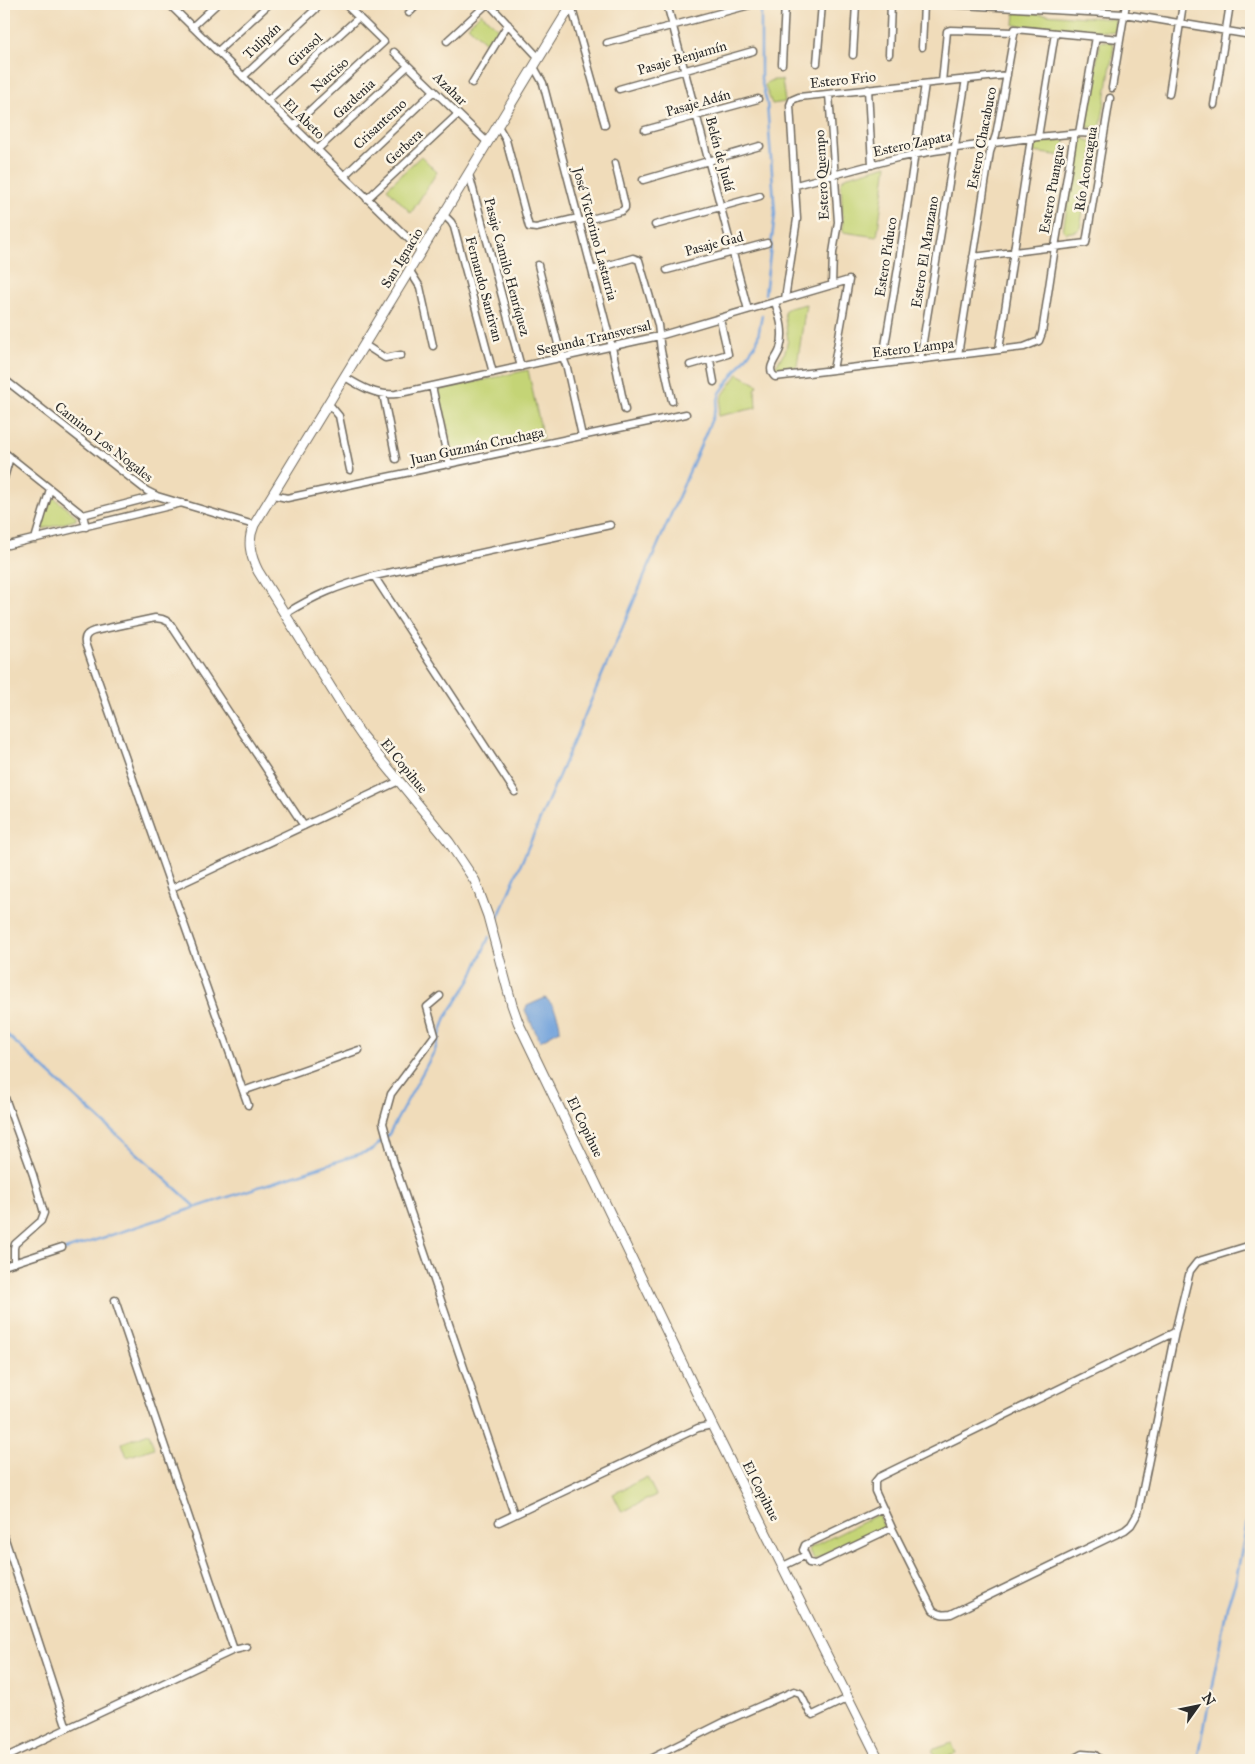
<svg xmlns="http://www.w3.org/2000/svg" width="1255" height="1764" viewBox="0 0 1255 1764" font-family="'IM FELL Great Primer',serif">
	<style>
		.green { fill: #c4d476; stroke: #788050 }
		.water { fill: #72a3dc; stroke: #4e6784 }
		.lines { fill: none; stroke-linecap: round; stroke-linejoin: round }
		.stream { stroke: #72a3dc; stroke-width: 2.5 }
		.street-casing { stroke: #70695d; stroke-width: 9 }
		.secondary-casing { stroke: #70695d; stroke-width: 11 }
		.street { stroke: #fff; stroke-width: 6 }
		.secondary { stroke: #fff; stroke-width: 9 }
		.labels { text-anchor: middle; dominant-baseline: central; stroke-width: 5; stroke-linejoin: round; paint-order: stroke }
		.street-label { font-size: 14px; fill: #2b2b2b; stroke: #fcf5e5 }
	</style>
	<rect width="100%" height="100%" fill="#fcf5e5"/>
	<filter id="ink" filterUnits="userSpaceOnUse"><feTurbulence type="fractalNoise" baseFrequency=".02" numOctaves="2"/><feDisplacementMap in="SourceGraphic" scale="10" xChannelSelector="R" yChannelSelector="G"/><feConvolveMatrix kernelMatrix="1 2 1 2 8 2 1 2 1" color-interpolation-filters="sRGB"/></filter>
	<filter id="wash" filterUnits="userSpaceOnUse"><feTurbulence type="fractalNoise" baseFrequency=".0096" numOctaves="4" result="noise"/><feDisplacementMap in="SourceGraphic" scale="20" xChannelSelector="R" yChannelSelector="G"/><feGaussianBlur stdDeviation="1.12" result="paint"/><feColorMatrix in="noise" values="0 0 0 0 0 0 0 0 0 0 0 0 0 0 0 0 0 1.4 0 .05"/><feComposite in="paint" operator="in"/></filter>
	<g filter="url(#wash)">
		<rect width="100%" height="100%" fill="#f0dcba"/>
		<!-- green -->
		<path class="green" d="M1015 12 1115 19V32L1014 25Z
			M481 13 500 30 487 44 468 26Z
			M1102 41 1112 42 1114 46 1101 125 1099 128 1087 127 1085 124 1100 43Z
			M782 80 785 102 772 104 765 86C768 79 775 80 782 80Z
			M1082 138 1095 143 1080 228 1077 231 1066 233 1063 230 1079 140Z
			M1065 140 1063 156 1033 152V144Z
			M421 156 437 172 411 213 387 188Z
			M887 165 877 237 843 232 841 182 845 177Z
			M806 304 797 366 780 371 776 369V365L785 352 788 340 784 311 789 308Z
			M528 370 543 439 454 458 439 390Z
			M738 374 758 385 755 390 756 408 718 416 722 396Z
			M52 496 76 516V520L39 530Z
			M149 1433 154 1448 127 1457 122 1443Z
			M647 1477 656 1495 622 1512 613 1494Z
			M879 1514 884 1528 814 1560 808 1549Z
			M952 1743 956 1754 936 1760 932 1750Z"/>
		<!-- water -->
		<path class="water" d="M545 998C554 1003 560 1020 560 1030L540 1041 525 1010 527 1006Z"/>
		<g class="lines">
			<!-- stream -->
			<path class="stream" d="M761 4V80L767 103 775 214 765 294
				M496 922 714 414 720 393 757 342 762 315
				M4 1032 196 1207
				M4 1270 372 1150 389 1134 435 1050 446 1017 470 981 489 937
				M1198 1760 1227 1606 1236 1580 1251 1500"/>
		</g>
	</g>
	<g filter="url(#ink)">
		<g class="lines">
			<defs>
				<path id="street" d="M169 4 422 252
					M489 4 539 58
					M667 4 748 310
					M944 4 1124 14 1251 35
					M571 5 605 125
					M409 13 418 4
					M192 27 217 4
					M447 41 487 4
					M607 43 750 5
					M922 47 924 4
					M217 52 269 4
					M394 52 488 143
					M889 54 891 4
					M853 55 856 4
					M817 63 822 4
					M782 64 785 4
					M534 67 543 83 612 347 625 410
					M243 77 321 4
					M942 82 947 31 950 30 1014 32
					M472 83 508 24
					M1112 88 1126 4
					M619 89 753 51
					M868 89 872 165
					M829 94 838 222 833 253 832 285
					M1169 94 1183 4
					M267 101 359 17
					M1214 105 1230 4
					M293 126 384 42 345 4
					M498 126 506 140 529 227 536 228 578 218
					M645 130 758 99
					M1079 133 1096 37
					M1038 137 1055 33
					M317 150 408 66
					M469 174 521 367
					M344 176 434 91
					M643 180 760 146
					M796 185 897 158 934 151 1038 137 1079 133 1095 134
					M367 199 458 114
					M444 215 451 222 454 227 493 373
					M579 222 622 211 625 208V205L615 163
					M655 225 760 196
					M973 257 1086 243 1110 98
					M538 265 558 344 567 368 582 436
					M592 270 633 258 639 260 658 325 661 351 672 401
					M667 270 767 243
					M410 271 420 287 433 346
					M785 299 797 219 790 105 792 100 799 97 1007 75
					M775 302C780 318 785 332 780 349 777 359 765 368 775 377L1024 347 1039 341 1042 333 1055 247 1074 135
					M365 345 385 358 401 355
					M999 350 1031 138
					M958 355 990 152 996 135 1015 29 1119 39
					M710 360 714 382
					M920 360 966 79
					M882 364 898 268 925 84
					M690 365 728 354 720 319
					M345 377C361 387 377 396 396 394L659 336 849 280 833 370
					M4 379 147 491 157 496 254 525
					M432 386 449 465
					M383 394 396 459
					M329 404 339 416 350 470
					M4 452 83 515 86 527
					M4 478 10 457
					M273 495 287 498 686 414
					M83 515 156 496
					M35 539 50 489
					M4 546 182 503
					M374 576 515 792
					M285 614C317 594 339 586 374 576L610 525
					M172 888 399 781
					M440 996 427 1007 435 1035 391 1094 383 1123 394 1163 514 1514
					M243 1091 359 1050
					M4 1095 33 1175 44 1213 41 1221 15 1244 14 1248V1263
					M248 1105 85 643C84 637 87 633 94 631L155 618 162 619 169 622 304 826
					M4 1266 62 1247
					M115 1300 234 1650
					M1175 1332 879 1477 875 1482V1491L892 1528 933 1610C939 1615 944 1615 951 1614L1125 1530 1131 1525 1138 1513 1175 1332 1190 1271 1197 1262 1202 1260 1251 1245
					M883 1508 805 1545 803 1550 809 1563 816 1564 892 1528
					M499 1522 698 1428 712 1425
					M4 1536 67 1728
					M783 1566 804 1556
					M4 1758 234 1650 247 1647
					M650 1759 726 1721 794 1691 800 1693 810 1713 813 1715 848 1698
					M1071 1760 1082 1754 1095 1755 1101 1760"/>
				<path id="secondary" d="M572 4 254 525C247 541 250 555 258 571L351 720 362 736 449 842 475 881 488 916 512 1005 518 1022 712 1425 879 1760"/>
			</defs>
			<!-- street casing -->
			<use href="#street" class="street-casing"/>
			<!-- secondary casing -->
			<use href="#secondary" class="secondary-casing"/>
			<!-- street -->
			<use href="#street" class="street"/>
			<!-- secondary -->
			<use href="#secondary" class="secondary"/>
		</g>
	</g>
	<g class="labels">
		<!-- street labels -->
		<g class="street-label">
			<text transform="translate(262 41) rotate(-43)">Tulipán</text>
			<text transform="translate(305 50) rotate(-43)">Girasol</text>
			<text transform="translate(682 58) rotate(-16)">Pasaje Benjamín</text>
			<text transform="translate(330 75) rotate(-42)">Narciso</text>
			<text transform="translate(843 80) rotate(-6)">Estero Frio</text>
			<text transform="translate(450 89) rotate(44)">Azahar</text>
			<text transform="translate(354 99) rotate(-43)">Gardenia</text>
			<text transform="translate(698 103) rotate(-16)">Pasaje Adán</text>
			<text transform="translate(304 119) rotate(44)">El Abeto</text>
			<text transform="translate(380 124) rotate(-43)">Crisantemo</text>
			<text transform="translate(982 138) rotate(-79)">Estero Chacabuco</text>
			<text transform="translate(912 144) rotate(-12)">Estero Zapata</text>
			<text transform="translate(404 147) rotate(-43)">Gerbera</text>
			<text transform="translate(720 154) rotate(75)">Belén de Judá</text>
			<text transform="translate(1086 169) rotate(-81)">Río Aconcagua</text>
			<text transform="translate(822 175) rotate(-93)">Estero Quempo</text>
			<text transform="translate(1052 189) rotate(-80)">Estero Puangue</text>
			<text transform="translate(595 234) rotate(75)">José Victorino Lastarria</text>
			<text transform="translate(714 244) rotate(-15)">Pasaje Gad</text>
			<text transform="translate(925 252) rotate(-81)">Estero El Manzano</text>
			<text transform="translate(886 257) rotate(-81)">Estero Piduco</text>
			<text transform="translate(402 258) rotate(-59)">San Ignacio</text>
			<text transform="translate(507 267) rotate(75)">Pasaje Camilo Henríquez</text>
			<text transform="translate(484 289) rotate(75)">Fernando Santivan</text>
			<text transform="translate(594 338) rotate(-13)">Segunda Transversal</text>
			<text transform="translate(913 348) rotate(-7)">Estero Lampa</text>
			<text transform="translate(104 442) rotate(38)">Camino Los Nogales</text>
			<text transform="translate(477 446) rotate(-12)">Juan Guzmán Cruchaga</text>
			<text transform="translate(404 766) rotate(51)">El Copihue</text>
			<text transform="translate(585 1127) rotate(64)">El Copihue</text>
			<text transform="translate(761 1491) rotate(63)">El Copihue</text>
		</g>
	</g>
	<!-- margin -->
	<rect width="1255" height="1764" fill="none" stroke="#fcf5e5" stroke-width="20"/>
	<!-- north arrow -->
	<g transform="translate(1198 1706) rotate(57)" stroke="#fcf5e5" stroke-width="4" paint-order="stroke">
	<path d="M0-4L9 19L0 12L-9 19Z" fill="#2b2b2b"/>
	<text y="-8" font-size="14" font-weight="bold" text-anchor="middle" fill="#2b2b2b">N</text>
	</g>
</svg>
